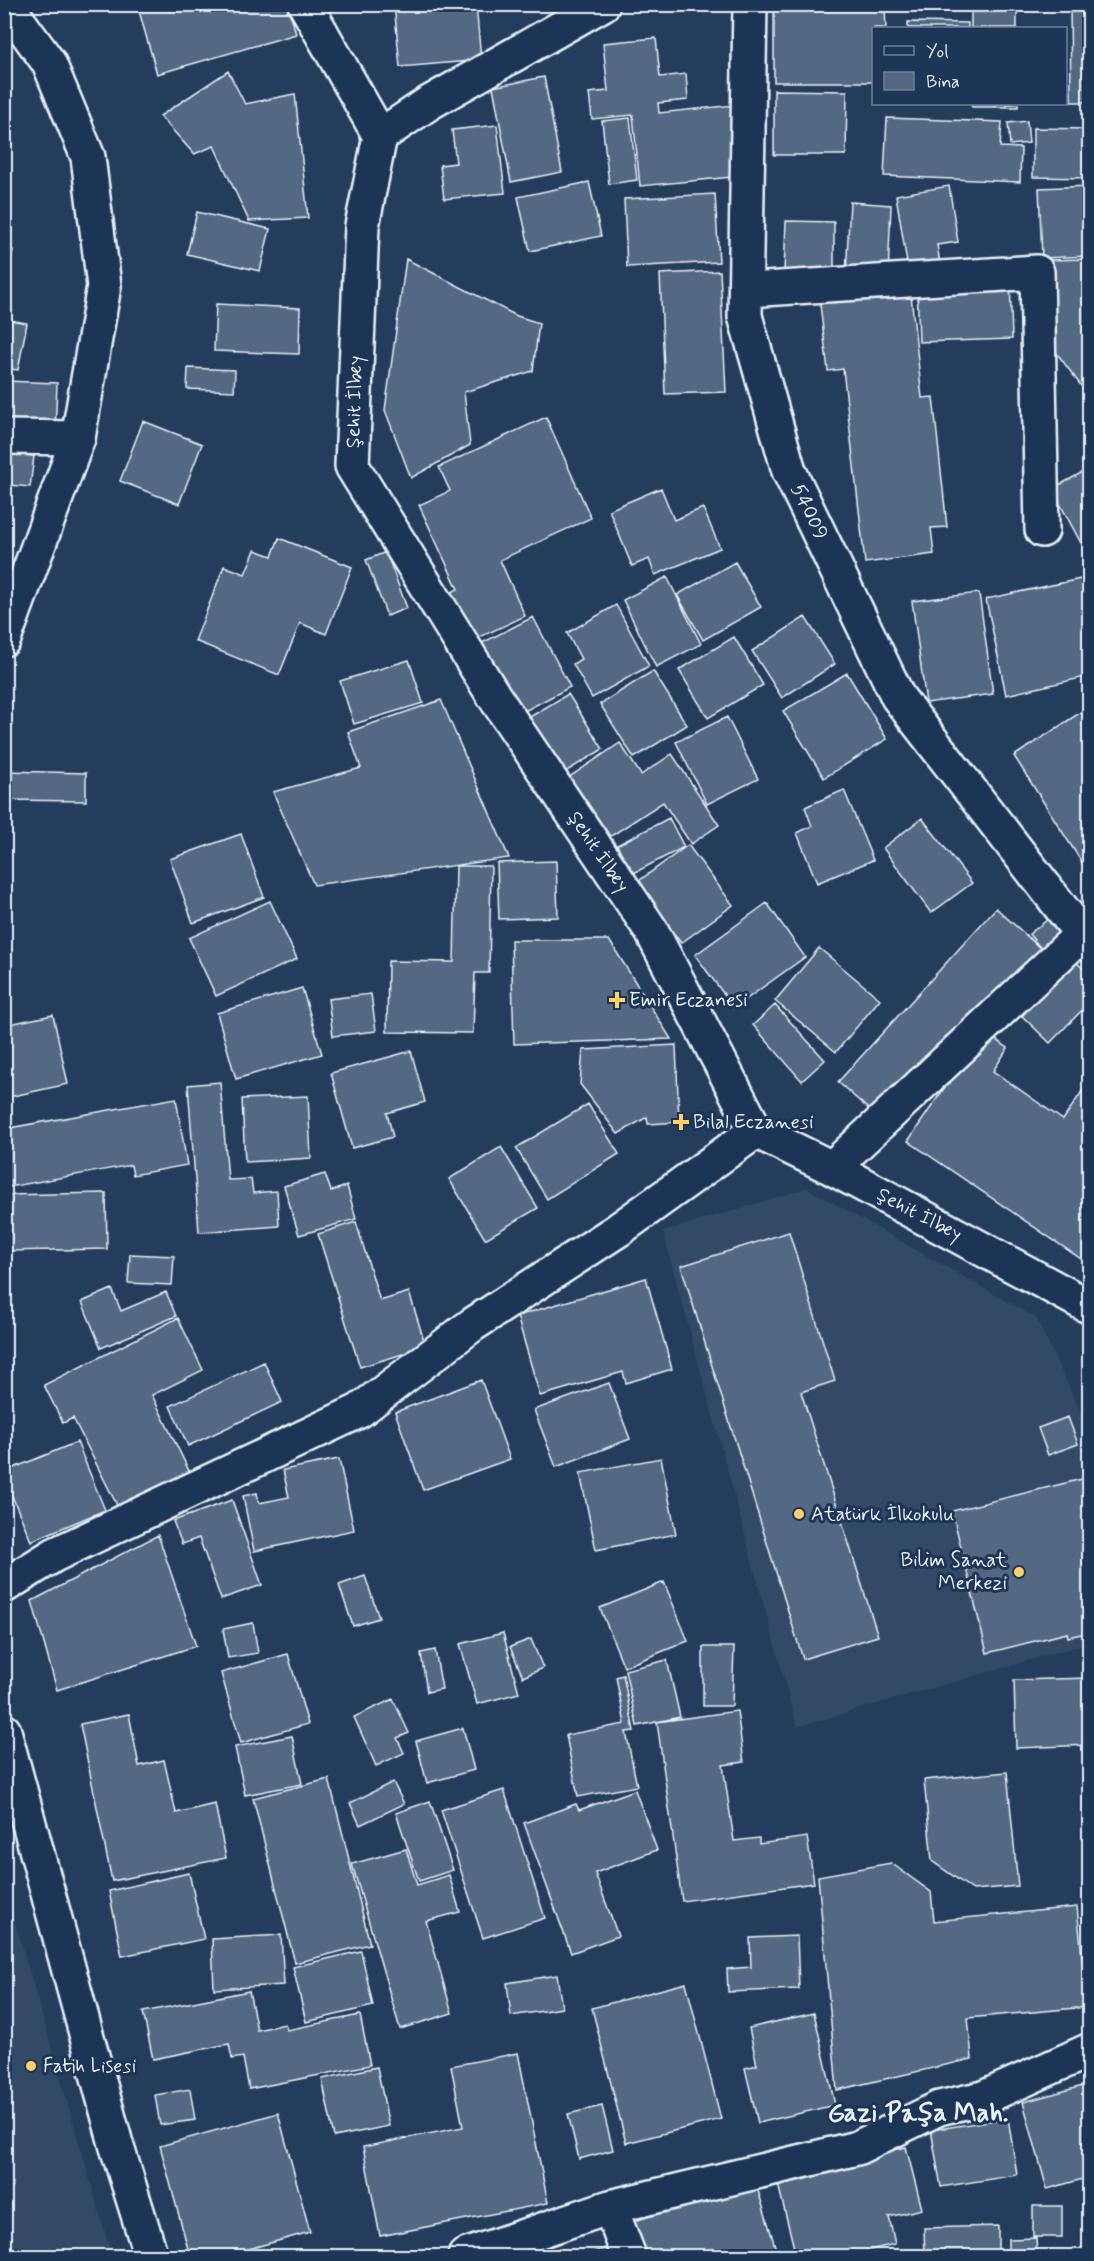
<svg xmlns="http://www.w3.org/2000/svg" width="1094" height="2261" viewBox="0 0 1094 2261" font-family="Mynerve,sans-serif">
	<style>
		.built { fill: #334a68 }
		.building { fill: #536782; stroke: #e8f1f8; stroke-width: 1.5 }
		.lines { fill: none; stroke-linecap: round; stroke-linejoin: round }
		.minor-casing { stroke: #e8f1f8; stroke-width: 38 }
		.tertiary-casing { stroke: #e8f1f8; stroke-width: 38 }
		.minor { stroke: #1d3557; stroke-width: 33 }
		.tertiary { stroke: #1d3557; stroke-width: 33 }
		.poi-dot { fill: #ffd166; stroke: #1d3557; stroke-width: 2 }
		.labels { text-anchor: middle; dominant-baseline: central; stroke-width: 6; stroke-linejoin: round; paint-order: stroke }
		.street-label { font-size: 20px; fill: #e8f1f8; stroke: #1d3557 }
		.poi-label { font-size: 20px; fill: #e8f1f8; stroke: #1d3557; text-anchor: start }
		.district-label { font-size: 26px; font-weight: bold; fill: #e8f1f8; stroke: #1d3557 }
	</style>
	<rect width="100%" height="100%" fill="#253d5d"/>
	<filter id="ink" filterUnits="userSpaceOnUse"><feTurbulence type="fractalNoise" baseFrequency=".0167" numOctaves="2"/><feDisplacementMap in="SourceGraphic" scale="12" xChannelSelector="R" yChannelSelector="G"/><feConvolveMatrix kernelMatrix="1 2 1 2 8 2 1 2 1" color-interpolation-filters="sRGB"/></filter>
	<g filter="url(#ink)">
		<!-- built -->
		<path class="built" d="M807 1188 1036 1318 1089 1429V1643L797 1727 663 1232Z
			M4 1884 110 2249 86 2256H5Z"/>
		<!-- building -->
		<path class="building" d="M137 4H288L296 34 157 74Z
			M394 4H476L481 60 400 67Z
			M1070 4H1090V102H1071Z
			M971 8H1017V28H971Z
			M774 9H885L886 28H874V82H774Z
			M908 22 968 23V28H908Z
			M656 38 660 77 686 74 688 100 658 103 659 113 735 105 742 176 640 186 633 115 592 119 589 93 608 91 603 43Z
			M228 71 245 104 295 94 308 218 249 221 214 146 194 154 160 116Z
			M544 77 562 172 511 182 493 87Z
			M774 90 847 91 846 155H774Z
			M971 104H1018V107H972Z
			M630 118 637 180 609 184 602 121Z
			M887 118 1002 122 1000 147 1021 148 1020 182 884 176Z
			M1027 121 1029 143 1010 145 1008 123Z
			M497 125 505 193 444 199 440 165 456 163 452 130Z
			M1033 128 1090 129V178L1033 177Z
			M589 182 601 236 530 251 518 197Z
			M949 186 958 242 937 245 941 270 909 275 896 195Z
			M1090 186V256L1042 258 1039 188Z
			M715 194 719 262 627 267 624 199Z
			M850 202 891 205 888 276 846 274Z
			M197 212 270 229 260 271 187 254Z
			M786 221 834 222V274L784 273Z
			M4 248 13 250 4 294Z
			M406 259 517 316 539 323 533 371 464 392 470 445 411 478 385 410Z
			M1090 259V387H1082L1050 344 1048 260Z
			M720 271 726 392 665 394 660 274Z
			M1010 280 1012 339 919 342 917 284Z
			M910 286 922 398 933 397 947 527 931 528 934 554 865 563 843 369 828 371 819 296Z
			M216 304 300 308 299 354 214 351Z
			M4 319 27 323 18 370 4 368Z
			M188 368 235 370 234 391 187 389Z
			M4 381 57 383 55 435 4 433Z
			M546 417 591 518 500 560 525 616 467 643 446 595 458 589 419 505 450 491 439 467Z
			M143 421 202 444 179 504 120 481Z
			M4 453 34 456 30 487 9 485 7 506 4 505Z
			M1090 468V539L1081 543 1052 489Z
			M661 488 674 520 703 508 720 548 655 575 649 559 632 566 609 510Z
			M279 538 352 567 326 634 300 623 279 675 195 641 224 566 245 574 255 550 272 556Z
			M386 552 407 608 387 616 366 560Z
			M735 562 761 607 703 640 677 595Z
			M667 577 701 644 656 667 623 600Z
			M1090 577V676L1006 695 986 599Z
			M979 593 993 694 926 703 912 601Z
			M616 605 649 666 592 698 573 664 581 659 567 633Z
			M533 617 570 687 517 715 480 644Z
			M805 617 835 664 782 698 752 651Z
			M734 637 763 685 708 718 679 670Z
			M409 660 423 703 354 724 340 681Z
			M653 671 687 725 634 758 600 704Z
			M847 673 887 739 824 778 783 711Z
			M568 694 603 749 557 777 523 721Z
			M441 700 509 858 314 885 273 792 361 768 348 732Z
			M1081 712 1090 724V871L1088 872 1014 756Z
			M727 717 758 779 707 804 676 742Z
			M620 743 641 775 672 754 719 825 691 844 663 802 608 838 568 778Z
			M4 771 86 773V801L4 800Z
			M844 790 873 860 817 883 797 833 812 826 805 807Z
			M669 818 684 847 632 874 617 845Z
			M922 818 972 883 931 913 883 848Z
			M241 834 264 897 193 923 170 859Z
			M688 845 733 905 681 943 636 883Z
			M556 861 558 917 499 919 497 863Z
			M456 866H491L489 973H475L473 1033 387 1032 388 961 454 962Z
			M270 901 297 959 216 996 189 938Z
			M767 903 805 957 734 1008 695 955Z
			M996 908 1041 949 954 1044 946 1036 875 1115 838 1082Z
			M1051 917 1064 934 1043 951 1029 934Z
			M511 940H609L671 1039 514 1044Z
			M819 948 880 999 836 1052 775 1001Z
			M1075 961 1090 975V1002L1050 1043 1022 1016Z
			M302 988 322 1054 236 1079 217 1013Z
			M371 994 376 1031 333 1036 328 999Z
			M775 1005 825 1060 802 1081 753 1025Z
			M53 1015 68 1084 4 1098V1025Z
			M983 1031 1008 1048 993 1071 1063 1120 1083 1090 1090 1094V1265L908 1141Z
			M676 1045 679 1122 648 1124 647 1117 618 1134 580 1084 583 1050Z
			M411 1051 425 1102 387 1113 393 1137 352 1148 331 1073Z
			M220 1082 228 1180 251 1179 253 1193 277 1191 279 1226 199 1232 188 1085Z
			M308 1096 311 1158 245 1162 242 1099Z
			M176 1098 187 1165 133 1175 131 1165 9 1187 4 1160V1129Z
			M588 1104 619 1154 547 1199 516 1148Z
			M501 1147 538 1208 485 1239 449 1179Z
			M325 1174 331 1191 347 1186 356 1219 299 1235 284 1186Z
			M106 1193 107 1249 4 1251V1195Z
			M356 1222 380 1301 409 1292 426 1347 360 1367 318 1234Z
			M789 1232 835 1381 801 1392 878 1636 803 1659 681 1266Z
			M130 1254 174 1256 172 1285 128 1283Z
			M4 1264H11V1298H4Z
			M646 1278 672 1369 626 1383 623 1372 540 1396 517 1316Z
			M112 1289 121 1311 166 1292 176 1316 101 1348 82 1302Z
			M178 1318 203 1370 152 1395 191 1475 120 1511 73 1418 63 1423 44 1385Z
			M264 1362 282 1402 188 1446 170 1406Z
			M481 1380 510 1459 423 1490 395 1412Z
			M609 1383 630 1439 556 1467 534 1410Z
			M1068 1417 1078 1444 1048 1455 1038 1428Z
			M77 1442 105 1510 31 1541 4 1477V1472Z
			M661 1458 676 1534 596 1550 580 1473Z
			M339 1459 354 1530 254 1551 243 1496 257 1493 259 1503 289 1497 283 1470Z
			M1090 1477V1632L1068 1637 1067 1633 987 1653 952 1511Z
			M232 1500 262 1585 221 1599 199 1538 182 1544 173 1521Z
			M158 1535 196 1646 57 1690 32 1601Z
			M365 1576 379 1618 353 1626 339 1585Z
			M664 1582 688 1641 624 1667 600 1608Z
			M253 1623 258 1653 228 1658 223 1629Z
			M503 1633 519 1693 477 1704 460 1644Z
			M531 1639 543 1668 523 1677 510 1647Z
			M703 1647H734L732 1706H703Z
			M435 1650 442 1689 427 1692 421 1653Z
			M288 1654 308 1724 241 1743 221 1673Z
			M667 1660 680 1717 637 1726 625 1670Z
			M623 1675 634 1731 626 1732 637 1786 578 1797 566 1735 625 1724 616 1677Z
			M1090 1678V1745L1016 1748 1014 1680Z
			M393 1699 409 1733 397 1738 404 1753 376 1766 354 1717Z
			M737 1711 744 1762 723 1765 734 1841 759 1838V1844L807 1837 814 1883 682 1901 657 1722Z
			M129 1714 139 1766 164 1760 176 1813 215 1804 226 1858 112 1881 80 1724Z
			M463 1728 474 1770 427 1783 416 1741Z
			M292 1736 302 1784 245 1795 235 1747Z
			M1007 1772 1018 1886 973 1890 932 1861 924 1780Z
			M329 1779 370 1944 295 1963 253 1798Z
			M393 1782 404 1804 360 1825 350 1803Z
			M504 1790 545 1918 483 1938 441 1810Z
			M635 1790 657 1850 595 1873 618 1936 571 1953 524 1823 576 1804 579 1810Z
			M430 1801 453 1870 419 1881 396 1813Z
			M406 1849 417 1885 449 1875 460 1912 426 1921 452 2013 400 2029 352 1864Z
			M891 1863 931 1892 934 1921 1077 1907 1087 2007 968 2018 972 2059 837 2090 818 1876Z
			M189 1873 204 1939 122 1956 109 1891Z
			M281 1935 284 1985 214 1989 212 1939Z
			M797 1936 799 1989 728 1992 727 1969 751 1967 750 1938Z
			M361 1951 373 2006 306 2022 293 1967Z
			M557 1975 562 2008 511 2016 507 1983Z
			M686 1983 721 2119 626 2143 592 2008Z
			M249 1991 257 2030 285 2024 287 2030 360 2015 370 2065 249 2089 243 2057 232 2059 229 2044 153 2059 143 2012Z
			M814 2013 835 2105 758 2123 745 2068 757 2065 749 2028Z
			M518 2053 548 2203 380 2236 363 2147 463 2127 451 2066Z
			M377 2067 389 2126 334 2137 322 2079Z
			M1090 2084V2177L1047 2189 1023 2102Z
			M190 2089 195 2120 160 2125 155 2095Z
			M602 2106 613 2150 579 2159 568 2114Z
			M278 2113 310 2232 223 2256H190L160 2146Z
			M1008 2118 1017 2175 941 2187 931 2130Z
			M906 2147 922 2209 889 2217 895 2244 845 2256H796L777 2180Z
			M756 2184 778 2256H642L631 2222Z
			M1033 2206H1062V2237H1033Z
			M998 2226V2256H925L924 2228Z
			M1036 2238 1037 2256H1008V2239Z
			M609 2247 613 2256H584Z"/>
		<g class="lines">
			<defs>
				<path id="minor" d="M305 4 380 136 362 226 352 466 494 696 651 930 756 1131 832 1168 1090 1307
					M750 4 745 316 789 471 898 697 1090 945
					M380 136 429 103 603 4
					M746 290 1037 272 1042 530
					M4 437 78 438
					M832 1168 1081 935
					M4 1586 54 1555 359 1411 472 1325 618 1230 756 1131
					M610 2207 629 2256
					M465 2256 610 2207 857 2148 939 2108 983 2098 1090 2050"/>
				<path id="tertiary" d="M4 639 78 438 104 286 88 157 49 63 6 4
					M4 1731 116 2144 151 2256"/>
			</defs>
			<!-- minor casing -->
			<use href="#minor" class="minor-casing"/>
			<!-- tertiary casing -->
			<use href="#tertiary" class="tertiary-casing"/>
			<!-- minor -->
			<use href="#minor" class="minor"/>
			<!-- tertiary -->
			<use href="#tertiary" class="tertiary"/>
		</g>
	</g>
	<!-- markers -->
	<g class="poi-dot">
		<path d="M614 991h6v6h6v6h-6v6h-6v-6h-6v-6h6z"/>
		<path d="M678 1113h6v6h6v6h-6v6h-6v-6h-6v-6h6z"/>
		<circle cx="799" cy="1514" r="6"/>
		<circle cx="1019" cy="1572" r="6"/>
		<circle cx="31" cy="2066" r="6"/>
	</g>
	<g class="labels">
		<!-- street labels -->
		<g class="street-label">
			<text transform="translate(355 402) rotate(-88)">Şehit İlbey</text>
			<text transform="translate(809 512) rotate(64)">54009</text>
			<text transform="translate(598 852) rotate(56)">Şehit İlbey</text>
			<text transform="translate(919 1215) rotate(28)">Şehit İlbey</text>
		</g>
		<!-- poi labels -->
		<g class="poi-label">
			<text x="629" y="1000">Emir Eczanesi</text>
			<text x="693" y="1122">Bilal Eczanesi</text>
			<text x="811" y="1514">Atatürk İlkokulu</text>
			<text x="1007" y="1560" text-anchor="end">Bilim Sanat<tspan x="1007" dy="23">Merkezi</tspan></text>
			<text x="43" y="2066">Fatih Lisesi</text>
		</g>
		<!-- district labels -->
		<g class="district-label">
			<text x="918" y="2114">Gazi Paşa Mah.</text>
		</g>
	</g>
	<!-- margin -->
	<rect width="1094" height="2261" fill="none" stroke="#1d3557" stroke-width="24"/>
	<rect x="12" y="12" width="1070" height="2237" fill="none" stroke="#e8f1f8" stroke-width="2" filter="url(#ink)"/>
	<!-- legend -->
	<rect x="872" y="27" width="195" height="78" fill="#1d3557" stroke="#6e8097" stroke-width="1.5"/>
	<rect x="884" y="46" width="30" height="9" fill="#1d3557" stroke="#6e8097" stroke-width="1.5"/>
	<text x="926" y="57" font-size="18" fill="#e8f1f8">Yol</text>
	<rect x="884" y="72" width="30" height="18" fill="#536782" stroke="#6e8097" stroke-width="1.5"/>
	<text x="926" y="87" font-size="18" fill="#e8f1f8">Bina</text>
</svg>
